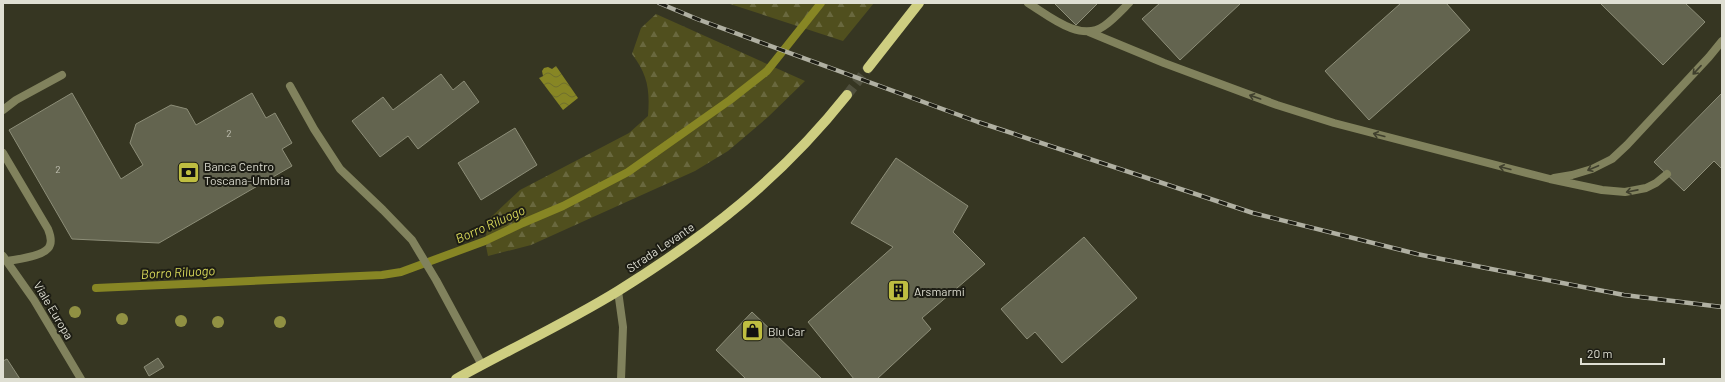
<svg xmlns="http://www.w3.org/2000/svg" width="1725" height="382" viewBox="0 0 1725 382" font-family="Barlow,sans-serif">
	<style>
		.forest { fill: url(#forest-firs) }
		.water { fill: url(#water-waves) }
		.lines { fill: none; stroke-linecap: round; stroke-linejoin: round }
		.stream { stroke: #878624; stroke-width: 8 }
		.building { fill: #63644f; stroke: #8d8e78 }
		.primary-tunnel { stroke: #4f4f3d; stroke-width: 10; stroke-dasharray: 10 5; stroke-linecap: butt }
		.lane { stroke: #81825d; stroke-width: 8 }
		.street { stroke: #81825d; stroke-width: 8 }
		.primary { stroke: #cece81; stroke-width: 10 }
		.rail-casing { stroke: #b0b0a2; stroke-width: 4.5 }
		.rail { stroke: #1d1d14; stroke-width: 3; stroke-dasharray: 9; stroke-linecap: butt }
		.tree { fill: #919143 }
		.oneway { stroke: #40402e }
		.labels { text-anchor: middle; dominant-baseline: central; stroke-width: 4; stroke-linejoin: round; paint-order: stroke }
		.number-label { font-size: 10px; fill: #c0c0b2 }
		.poi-label { font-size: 12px; fill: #dfdfd3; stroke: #1d1d14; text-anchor: start }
		.street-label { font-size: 12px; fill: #dfdfd3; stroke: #1d1d14 }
		.water-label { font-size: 13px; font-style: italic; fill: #d7d759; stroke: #1d1d14 }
	</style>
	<defs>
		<pattern id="forest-firs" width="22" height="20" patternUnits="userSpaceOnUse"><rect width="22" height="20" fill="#504f1e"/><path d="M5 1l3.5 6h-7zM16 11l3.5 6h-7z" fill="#69683e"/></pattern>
		<pattern id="water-waves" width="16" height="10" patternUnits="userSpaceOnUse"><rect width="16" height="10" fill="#878624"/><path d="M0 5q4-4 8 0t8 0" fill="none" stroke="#6f6f2d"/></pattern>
	</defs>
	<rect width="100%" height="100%" fill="#363622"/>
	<!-- forest -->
	<path class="forest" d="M727 3H874L843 41Z
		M656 14 805 81 768 117 728 151 695 171 531 245 488 256 485 241 489 219 520 190 629 133 648 116C650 90 648 75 632 54L641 28Z"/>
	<!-- water -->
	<path class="water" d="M556 66 578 98 563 110 539 78 543 76 542 71 544 68 548 67 552 69Z"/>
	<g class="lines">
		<!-- stream -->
		<path class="stream" d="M96 288 382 275 401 272 485 241 523 223 563 206 628 172 730 100 767 71 821 3"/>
	</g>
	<!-- building -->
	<path class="building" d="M1054 3H1098L1076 25Z
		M1160 3H1241L1180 60 1142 19Z
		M1401 3H1446L1470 30 1369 120 1325 71Z
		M1600 3H1685L1705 22 1663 65Z
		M441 74 453 90 464 81 479 102 418 149 408 136 380 157 352 121 383 97 393 110Z
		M72 93 121 179 143 165 130 143 136 124 171 105 187 109 196 125 252 93 266 118 275 113 292 143 282 149 292 166 159 243 72 239 9 130Z
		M1722 93V169L1714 161 1684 191 1654 162Z
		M515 128 537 165 481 200 458 163Z
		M896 158 968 206 953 232 985 264 922 318 931 329 877 379H854L808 322 893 247 851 223Z
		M1084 237 1137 298 1062 363 1035 332 1027 339 1001 309Z
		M752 312 822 379H746L716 350Z
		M158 358 164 367 149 376 144 367Z
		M7 359 20 379H3V361Z"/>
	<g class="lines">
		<!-- primary-tunnel -->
		<path class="primary-tunnel" d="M847 95 868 68"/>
		<!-- lane -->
		<path class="lane" d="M1028 3C1048 15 1080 43 1104 26 1113 20 1121 11 1129 3
			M1089 32 1164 63 1277 105 1334 123 1550 179 1602 190 1625 192 1646 188 1656 183 1667 174
			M290 86 314 129 340 169 383 210 412 240 436 280 482 365
			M3 110 16 100 62 75
			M3 153 48 229C50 234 52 240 50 245 47 256 18 259 8 261
			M1554 178 1572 175 1592 169 1612 159 1627 145 1709 57 1722 41"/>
		<!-- street -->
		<path class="street" d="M3 256 34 300 81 379
			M618 291 623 327 621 379"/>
		<!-- primary -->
		<path class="primary" d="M868 68 919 3
			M456 379C510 349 566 323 618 291 708 235 781 178 847 95"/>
		<defs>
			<path id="rail" d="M659 3 697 19 978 122 1253 213 1417 254 1486 268 1624 295 1722 307"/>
		</defs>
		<!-- rail casing -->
		<use href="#rail" class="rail-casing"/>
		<!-- rail -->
		<use href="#rail" class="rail"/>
	</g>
	<!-- trees -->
	<g class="tree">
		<circle cx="75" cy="312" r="6"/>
		<circle cx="122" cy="319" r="6"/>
		<circle cx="181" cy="321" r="6"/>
		<circle cx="218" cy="322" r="6"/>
		<circle cx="280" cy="322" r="6"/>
	</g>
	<!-- one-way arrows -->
	<defs><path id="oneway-shaft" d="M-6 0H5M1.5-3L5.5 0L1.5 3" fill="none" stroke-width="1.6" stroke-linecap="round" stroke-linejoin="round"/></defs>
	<g class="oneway">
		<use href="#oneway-shaft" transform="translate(1697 70) rotate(133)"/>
		<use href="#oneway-shaft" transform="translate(1255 97) rotate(-161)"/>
		<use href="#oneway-shaft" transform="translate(1379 135) rotate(-165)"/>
		<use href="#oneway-shaft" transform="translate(1505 168) rotate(-166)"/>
		<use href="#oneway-shaft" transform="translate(1593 168) rotate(157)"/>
		<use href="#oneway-shaft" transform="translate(1632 191) rotate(169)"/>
	</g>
	<!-- icons -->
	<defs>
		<symbol id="bank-square" viewBox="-11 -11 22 22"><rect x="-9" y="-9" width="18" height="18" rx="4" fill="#bfbe41" stroke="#1d1d14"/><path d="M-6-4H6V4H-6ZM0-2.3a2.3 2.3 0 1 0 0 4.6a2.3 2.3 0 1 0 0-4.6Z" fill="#111"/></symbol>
		<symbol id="building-square" viewBox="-11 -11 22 22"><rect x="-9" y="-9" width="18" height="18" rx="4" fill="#bfbe41" stroke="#1d1d14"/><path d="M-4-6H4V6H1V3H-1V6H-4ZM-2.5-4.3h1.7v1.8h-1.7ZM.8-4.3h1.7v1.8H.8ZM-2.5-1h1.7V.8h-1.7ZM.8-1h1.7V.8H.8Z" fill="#111"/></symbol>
		<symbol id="shop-square" viewBox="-11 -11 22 22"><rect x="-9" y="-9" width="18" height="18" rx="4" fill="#bfbe41" stroke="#1d1d14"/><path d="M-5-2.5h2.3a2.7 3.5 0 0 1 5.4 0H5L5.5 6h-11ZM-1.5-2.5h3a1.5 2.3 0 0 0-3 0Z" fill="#111"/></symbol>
	</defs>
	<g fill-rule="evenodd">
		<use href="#bank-square" x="176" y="160" width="25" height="25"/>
		<use href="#building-square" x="886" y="278" width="25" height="25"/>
		<use href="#shop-square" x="740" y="318" width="25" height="25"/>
	</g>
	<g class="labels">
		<!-- number labels -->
		<g class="number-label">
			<text x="229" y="133">2</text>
			<text x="58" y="169">2</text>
		</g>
		<!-- poi labels -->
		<g class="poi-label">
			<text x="204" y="166">Banca Centro<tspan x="204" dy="14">Toscana-Umbria</tspan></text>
			<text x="914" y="291">Arsmarmi</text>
			<text x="768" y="331">Blu Car</text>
		</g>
		<!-- street labels -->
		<g class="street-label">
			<text transform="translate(660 247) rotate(-34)">Strada Levante</text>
			<text transform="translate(54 310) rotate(59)">Viale Europa</text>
		</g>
		<!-- water labels -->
		<g class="water-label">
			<text transform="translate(490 224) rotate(-24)">Borro Riluogo</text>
			<text transform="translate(178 272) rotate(-3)">Borro Riluogo</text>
		</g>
	</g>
	<!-- border -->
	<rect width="1725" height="382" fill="none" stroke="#dfdfd3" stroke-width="8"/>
	<!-- scale -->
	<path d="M1581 358v6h83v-6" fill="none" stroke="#dfdfd3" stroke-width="2"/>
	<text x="1587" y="358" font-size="12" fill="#dfdfd3" stroke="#1d1d14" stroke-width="3" paint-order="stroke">20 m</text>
</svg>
